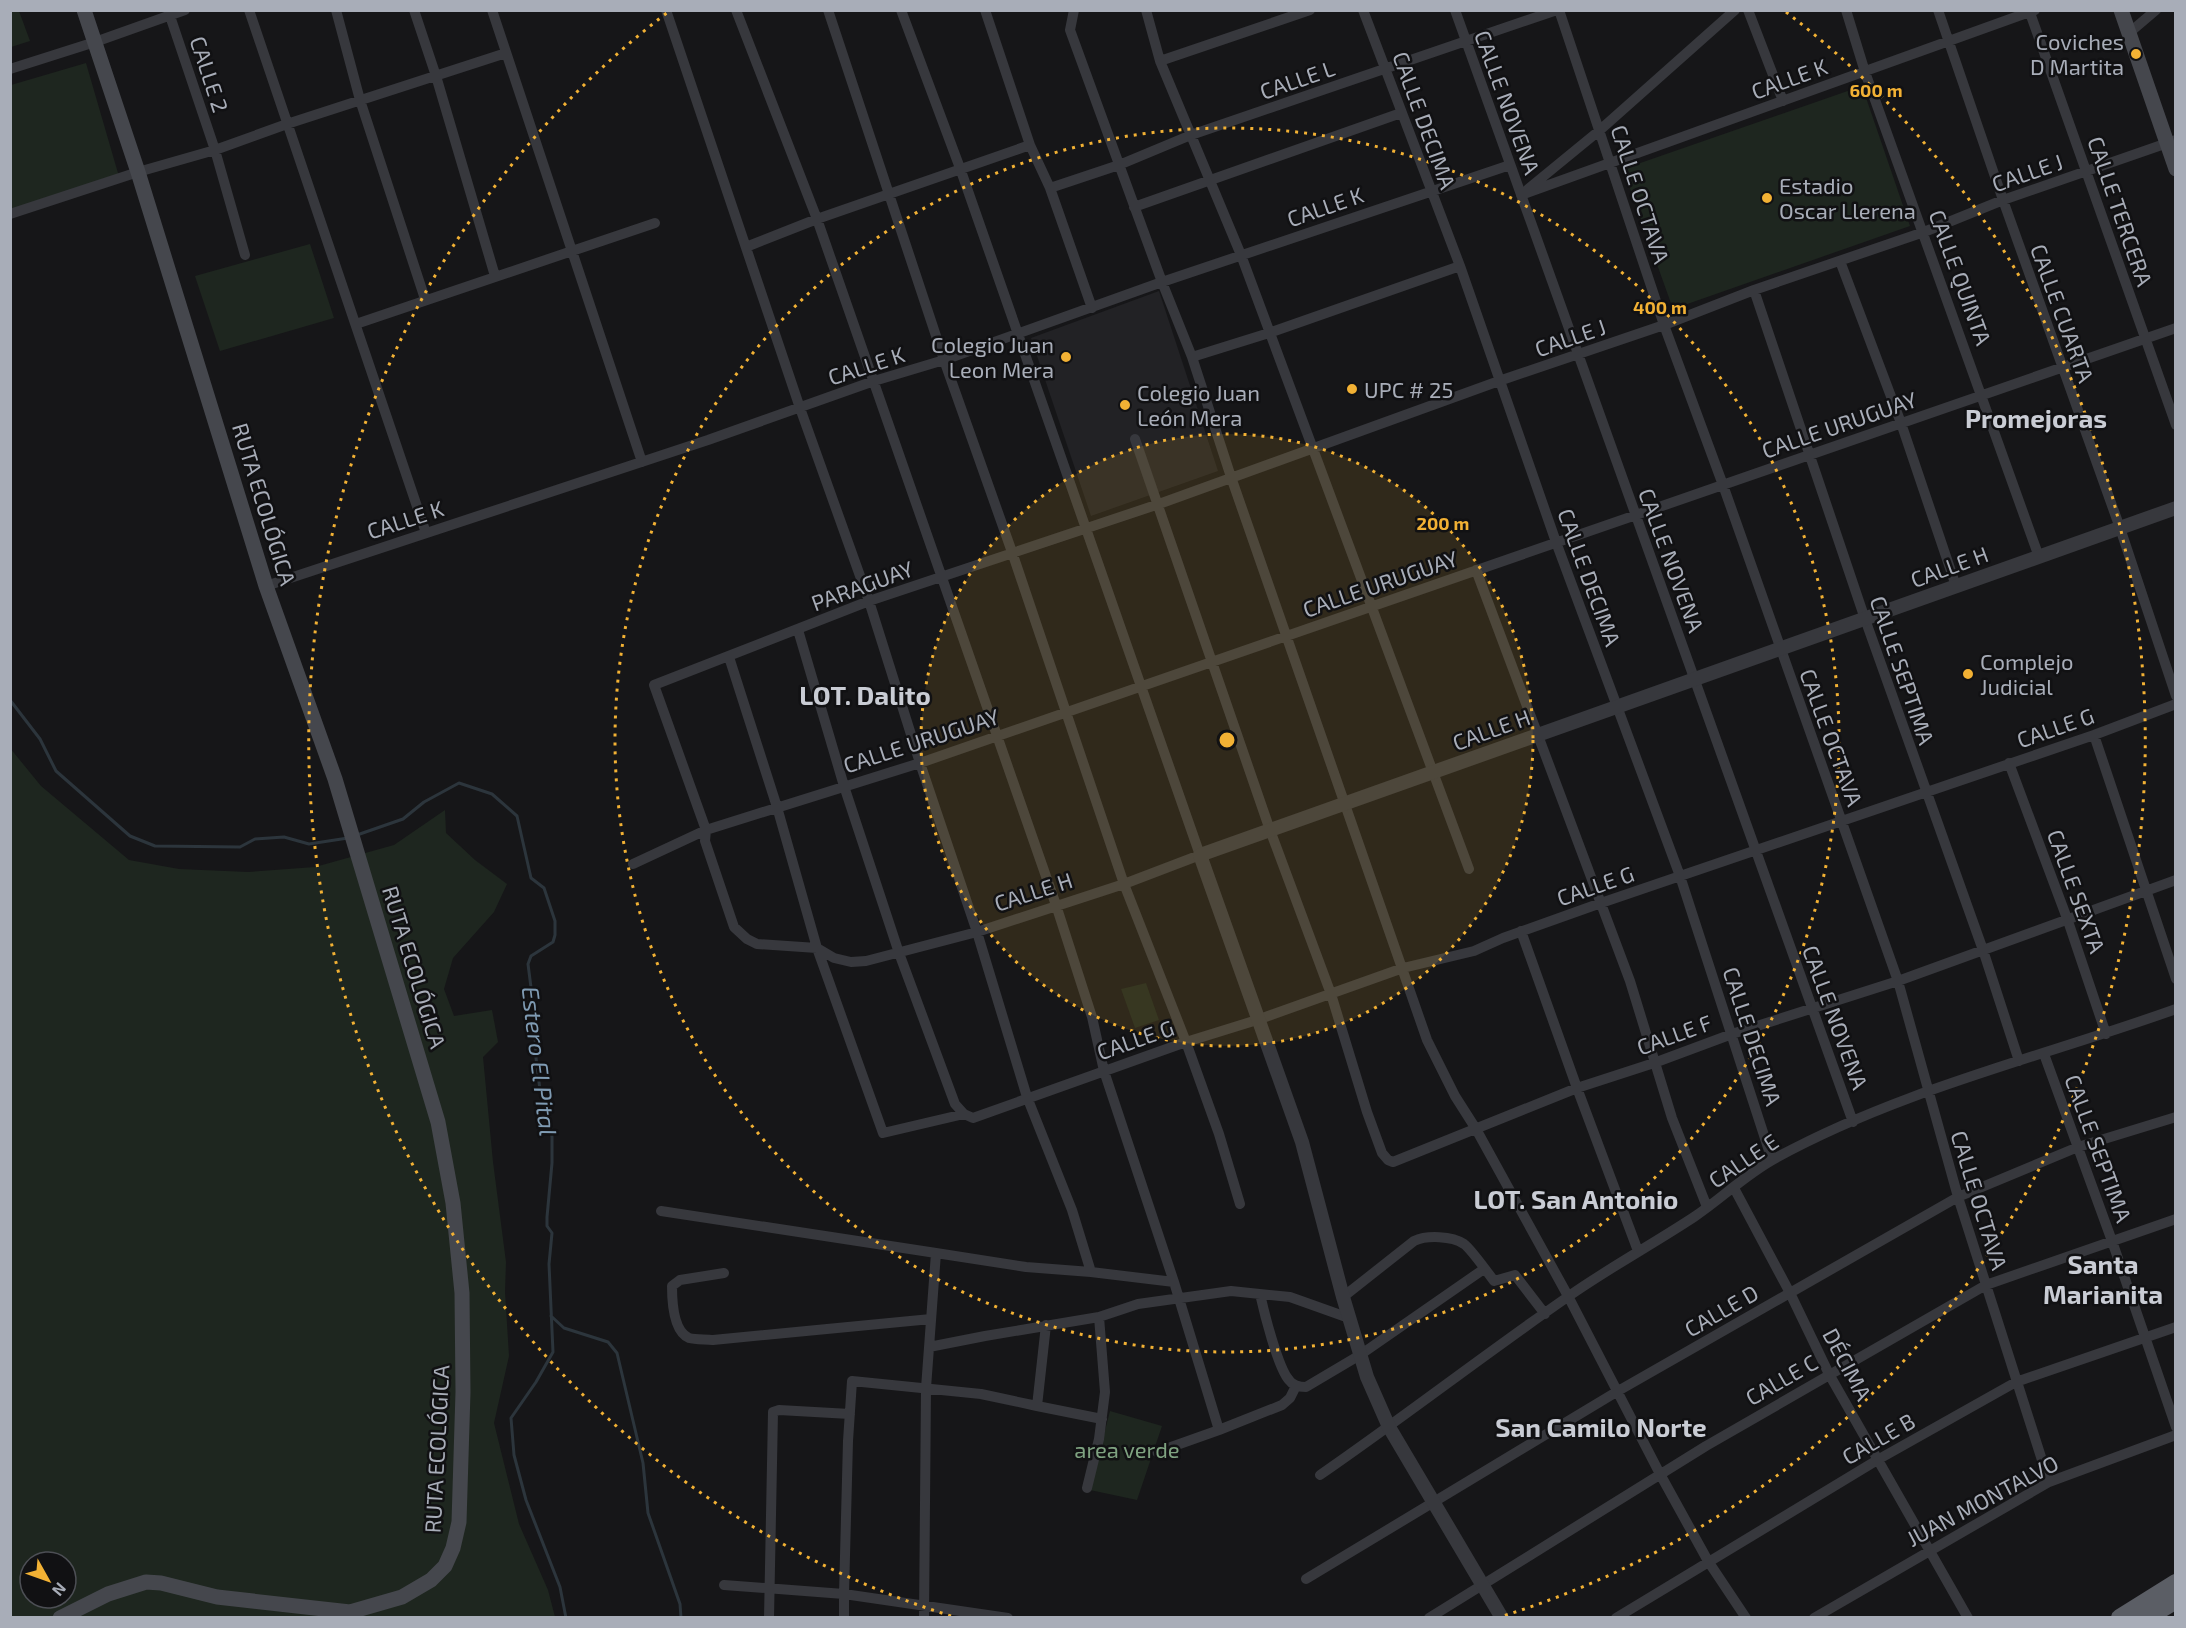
<svg xmlns="http://www.w3.org/2000/svg" width="2186" height="1628" viewBox="0 0 2186 1628" font-family="'Exo 2',sans-serif">
	<style>
		.built { fill: #222225 }
		.green { fill: #1e261f; fill-rule: evenodd }
		.lines { fill: none; stroke-linecap: round; stroke-linejoin: round }
		.stream { stroke: #2c353c; stroke-width: 3 }
		.minor { stroke: #37383d; stroke-width: 10 }
		.tertiary { stroke: #37383d; stroke-width: 14 }
		.secondary { stroke: #45474d; stroke-width: 15 }
		.trunk { stroke: #5b5e65; stroke-width: 18 }
		.ring { fill: none; stroke: #f2b134; stroke-width: 3; stroke-dasharray: 3 6 }
		.poi-dot { fill: #f2b134; stroke: #111113; stroke-width: 2 }
		.labels { text-anchor: middle; dominant-baseline: central; stroke-width: 5; stroke-linejoin: round; paint-order: stroke }
		.poi-label { font-size: 22px; fill: #a8adb8; stroke: #111113; text-anchor: start }
		.street-label { font-size: 22px; fill: #a8adb8; stroke: #111113 }
		.park-label { font-size: 22px; fill: #7fa381; stroke: #111113 }
		.water-label { font-size: 24px; font-style: italic; fill: #7f9bb3; stroke: #111113 }
		.quarter-label { font-size: 26px; font-weight: bold; fill: #c9ccd4; stroke: #111113 }
		.centre { fill: #f2b134; stroke: #111113; stroke-width: 3 }
		.ring-label { font-size: 18px; text-anchor: middle; font-weight: bold; fill: #f2b134; stroke: #111113; stroke-width: 5; stroke-linejoin: round; paint-order: stroke }
	</style>
	<rect width="100%" height="100%" fill="#161618"/>
	<!-- built -->
	<path class="built" d="M1159 291 1218 471 1091 516 1031 338Z"/>
	<!-- green -->
	<path class="green" d="M11 10 19 11 30 41 11 47Z
		M86 63 120 180 11 212V85Z
		M1862 86 1910 226 1673 309 1623 169Z
		M310 244 334 318 220 351 195 276Z
		M10 748 41 786 129 860 179 869 248 872 315 867 394 845 445 810 446 833 475 860 507 884 494 912 453 958 444 989 454 1016 492 1010 498 1042 483 1057 493 1162 506 1262 505 1292 509 1356 494 1423 519 1524 548 1590 555 1617H11ZM30 1562H66V1598H30Z
		M1146 983 1159 1020 1135 1028 1121 989Z
		M1110 1411 1162 1426 1137 1500 1090 1490Z"/>
	<g class="lines">
		<!-- stream -->
		<path class="stream" d="M10 700 40 739 56 771 130 836 155 846 240 847 255 839 284 837 309 844 348 838
			M357 835 403 819 424 802 459 783 492 794 517 816 531 878 544 888 555 921V935L553 942 531 956 528 964 534 1011 536 1058 540 1090 549 1116 552 1137V1163L547 1217V1226L552 1233 549 1264 553 1352 536 1382 511 1418 514 1455 526 1500 560 1587 566 1618
			M551 1316 564 1328 608 1342 617 1353 643 1463 648 1513 680 1604 681 1618"/>
		<!-- minor -->
		<path class="minor" d="M168 10 215 150 245 255
			M249 10 426 533
			M336 10 360 100 425 299
			M414 10 436 76 495 276
			M492 10 642 462
			M666 10 800 408 869 601 920 763 977 932 1027 1097 1072 1210 1091 1272
			M736 10 817 219 1056 905 1092 1017 1104 1071 1174 1282 1219 1430
			M828 10 944 360 1012 552 1124 884 1186 1042 1219 1134 1240 1204
			M901 10 960 168 1200 855 1124 884 977 932 866 961 851 962 834 958 817 948 757 944 747 939 734 927 705 841 706 830 654 685 869 601 1159 504 1499 381 1664 325 1754 290 1924 232 2003 200 2176 140
			M985 10 1030 145 1050 188 1092 308
			M1074 10 1070 30 1162 282 1192 357 1231 477 1427 1040 1455 1096 1476 1129 1568 1296 1660 1474 1708 1561 1746 1618
			M1146 10 1160 61 1241 255 1469 869
			M1363 10 1460 266 1556 542 1680 876 1772 1160
			M1455 10 1853 1122
			M1559 10 1664 325 1723 485 1898 981 1958 1197 2049 1482
			M1748 10 1783 101
			M1846 10 1865 72 2039 557
			M1938 10 2003 200 2120 528 2176 696
			M2029 10 2176 425
			M2129 33 2156 10
			M1160 61 1310 10
			M10 69 95 42 185 10
			M1050 188 1119 165 1191 135 1557 10
			M1528 189 1600 130 1735 10
			M1521 195 2035 10
			M1134 207 1401 113
			M10 214 138 172 215 150 287 124 506 53
			M746 247 817 219 1030 145
			M1840 261 1901 423 1956 586
			M1754 290 1865 619 1983 950 2019 1061
			M356 324 655 223
			M1192 357 1269 333 1460 266
			M1135 439 1270 830 1331 994 1367 1112 1382 1153 1388 1160 1393 1162 1577 1088 1654 1063 1732 1034 1898 981 2176 880
			M1476 570 1630 981 1672 1118 1707 1207
			M266 586 708 440 874 381 944 360 1162 282 1510 165
			M798 630 844 786 899 953 955 1104 964 1114 973 1118 1186 1042 1257 1020 1403 968 1474 951 1503 938 1601 903 2094 735 2176 704
			M729 657 777 807 817 948 883 1133 964 1114
			M2094 735 2176 979
			M2009 763 2068 921 2106 1034
			M633 864 706 830 920 763 2176 328
			M1521 931 1577 1088 1638 1251
			M2044 1054 2112 1241 2176 1427
			M1734 1188 1790 1293 1829 1374 1968 1618
			M661 1211 936 1253 926 1388 924 1618
			M936 1253 1026 1267 1091 1272 1174 1282
			M724 1273 680 1280 672 1286C672 1300 673 1331 689 1338 696 1340 706 1339 713 1340L931 1319
			M1260 1294C1264 1312 1278 1368 1289 1380 1293 1386 1299 1387 1306 1387L1360 1355 1484 1269
			M1343 1297 1414 1241C1427 1235 1452 1236 1464 1244 1471 1249 1488 1273 1494 1281L1515 1275 1545 1314
			M929 1347 985 1336 1099 1317 1138 1304 1231 1291 1290 1297 1349 1318
			M1037 1406 1102 1419
			M1157 1452 1219 1430 1282 1405 1290 1398 1296 1386
			M1320 1475C1404 1417 1485 1354 1569 1296 1609 1268 1653 1244 1694 1217 1721 1199 1745 1175 1774 1159 1899 1090 2042 1057 2176 1009
			M1087 1488 1099 1439 1105 1392 1099 1317
			M1306 1579 1618 1391 1958 1197 2078 1147 2176 1117
			M724 1585 844 1594 848 1441 852 1381 981 1394 1037 1406 1046 1325
			M769 1618 773 1412 779 1410 850 1414
			M844 1618V1594L1008 1618
			M1429 1618 1706 1446 1986 1285 2176 1219
			M1616 1618 1879 1459 2016 1382 2176 1327
			M1814 1618 2049 1482 2176 1435"/>
		<!-- tertiary -->
		<path class="tertiary" d="M1502 1618 1389 1427 1367 1377 1343 1297 1302 1142 1200 855 2176 508"/>
		<!-- secondary -->
		<path class="secondary" d="M2121 10 2176 169
			M60 1618 108 1594 146 1582 161 1583 217 1597 350 1612 402 1597 431 1580 445 1566 453 1548 459 1522 463 1392 462 1293 453 1203 438 1122 335 779 266 586 138 172 84 10"/>
		<!-- trunk -->
		<path class="trunk" d="M2120 1618 2176 1583
			M2146 1618 2176 1600"/>
	</g>
	<!-- distance rings -->
	<circle cx="1227" cy="740" r="306" fill="#f2b134" fill-opacity=".12"/>
	<g class="ring">
		<circle cx="1227" cy="740" r="306"/>
		<circle cx="1227" cy="740" r="612"/>
		<path d="M951 1616A918 918 0 0 1 668 12M1786 12A918 918 0 0 1 1503 1616"/>
	</g>
	<!-- markers -->
	<g class="poi-dot">
		<circle cx="2136" cy="54" r="6"/>
		<circle cx="1767" cy="198" r="6"/>
		<circle cx="1066" cy="357" r="6"/>
		<circle cx="1352" cy="389" r="6"/>
		<circle cx="1125" cy="405" r="6"/>
		<circle cx="1968" cy="674" r="6"/>
	</g>
	<g class="labels">
		<!-- poi labels -->
		<g class="poi-label">
			<text x="2124" y="41" text-anchor="end">Coviches<tspan x="2124" dy="25">D Martita</tspan></text>
			<text x="1779" y="185">Estadio<tspan x="1779" dy="25">Oscar Llerena</tspan></text>
			<text x="1054" y="344" text-anchor="end">Colegio Juan<tspan x="1054" dy="25">Leon Mera</tspan></text>
			<text x="1364" y="389">UPC # 25</text>
			<text x="1137" y="392">Colegio Juan<tspan x="1137" dy="25">León Mera</tspan></text>
			<text x="1980" y="661">Complejo<tspan x="1980" dy="25">Judicial</tspan></text>
		</g>
		<!-- street labels -->
		<g class="street-label">
			<text transform="translate(210 74) rotate(72)">CALLE 2</text>
			<text transform="translate(1789 78) rotate(-20)">CALLE K</text>
			<text transform="translate(1297 79) rotate(-19)">CALLE L</text>
			<text transform="translate(1508 102) rotate(70)">CALLE NOVENA</text>
			<text transform="translate(1425 120) rotate(70)">CALLE DECIMA</text>
			<text transform="translate(2027 172) rotate(-19)">CALLE J</text>
			<text transform="translate(1641 194) rotate(72)">CALLE OCTAVA</text>
			<text transform="translate(1325 206) rotate(-19)">CALLE K</text>
			<text transform="translate(2121 211) rotate(71)">CALLE TERCERA</text>
			<text transform="translate(1961 277) rotate(70)">CALLE QUINTA</text>
			<text transform="translate(2063 313) rotate(70)">CALLE CUARTA</text>
			<text transform="translate(1570 337) rotate(-19)">CALLE J</text>
			<text transform="translate(866 365) rotate(-18)">CALLE K</text>
			<text transform="translate(1839 424) rotate(-19)">CALLE URUGUAY</text>
			<text transform="translate(265 504) rotate(73)">RUTA ECOLÓGICA</text>
			<text transform="translate(405 519) rotate(-18)">CALLE K</text>
			<text transform="translate(1672 560) rotate(70)">CALLE NOVENA</text>
			<text transform="translate(1949 566) rotate(-20)">CALLE H</text>
			<text transform="translate(1590 577) rotate(70)">CALLE DECIMA</text>
			<text transform="translate(1380 583) rotate(-19)">CALLE URUGUAY</text>
			<text transform="translate(862 585) rotate(-20)">PARAGUAY</text>
			<text transform="translate(1903 670) rotate(71)">CALLE SEPTIMA</text>
			<text transform="translate(2055 727) rotate(-19)">CALLE G</text>
			<text transform="translate(1491 729) rotate(-20)">CALLE H</text>
			<text transform="translate(1832 737) rotate(70)">CALLE OCTAVA</text>
			<text transform="translate(921 740) rotate(-18)">CALLE URUGUAY</text>
			<text transform="translate(1595 885) rotate(-19)">CALLE G</text>
			<text transform="translate(1033 891) rotate(-18)">CALLE H</text>
			<text transform="translate(2077 891) rotate(70)">CALLE SEXTA</text>
			<text transform="translate(415 967) rotate(73)">RUTA ECOLÓGICA</text>
			<text transform="translate(1836 1017) rotate(70)">CALLE NOVENA</text>
			<text transform="translate(1674 1034) rotate(-20)">CALLE F</text>
			<text transform="translate(1753 1036) rotate(72)">CALLE DECIMA</text>
			<text transform="translate(1135 1039) rotate(-19)">CALLE G</text>
			<text transform="translate(2099 1148) rotate(70)">CALLE SEPTIMA</text>
			<text transform="translate(1743 1160) rotate(-34)">CALLE E</text>
			<text transform="translate(1980 1200) rotate(73)">CALLE OCTAVA</text>
			<text transform="translate(1721 1310) rotate(-30)">CALLE D</text>
			<text transform="translate(1848 1364) rotate(62)">DÉCIMA</text>
			<text transform="translate(1781 1379) rotate(-30)">CALLE C</text>
			<text transform="translate(1878 1438) rotate(-30)">CALLE B</text>
			<text transform="translate(436 1449) rotate(-87)">RUTA ECOLÓGICA</text>
			<text transform="translate(1982 1500) rotate(-28)">JUAN MONTALVO</text>
		</g>
		<!-- park labels -->
		<g class="park-label">
			<text x="1127" y="1449">area verde</text>
		</g>
		<!-- water labels -->
		<g class="water-label">
			<text transform="translate(540 1061) rotate(83)">Estero El Pital</text>
		</g>
		<!-- quarter labels -->
		<g class="quarter-label">
			<text x="2036" y="417">Promejoras</text>
			<text x="865" y="694">LOT. Dalito</text>
			<text x="1576" y="1198">LOT. San Antonio</text>
			<text x="2103" y="1263">Santa<tspan x="2103" dy="30">Marianita</tspan></text>
			<text x="1601" y="1426">San Camilo Norte</text>
		</g>
	</g>
	<circle cx="1227" cy="740" r="9" class="centre"/>
	<g class="ring-label">
		<text x="1876" y="97">600 m</text>
		<text x="1660" y="314">400 m</text>
		<text x="1443" y="530">200 m</text>
	</g>
	<!-- border -->
	<rect width="2186" height="1628" fill="none" stroke="#a8adb8" stroke-width="24"/>
	<!-- north arrow -->
	<g transform="translate(48 1580) rotate(130)"><circle r="28" fill="#111113" stroke="#4d4f55" stroke-width="1.5"/>
	<path d="M0-4.5L10 22L0 15L-10 22Z" fill="#f2b134"/>
	<text y="-9" font-size="16" font-weight="bold" text-anchor="middle" fill="#a8adb8">N</text>
	</g>
</svg>
